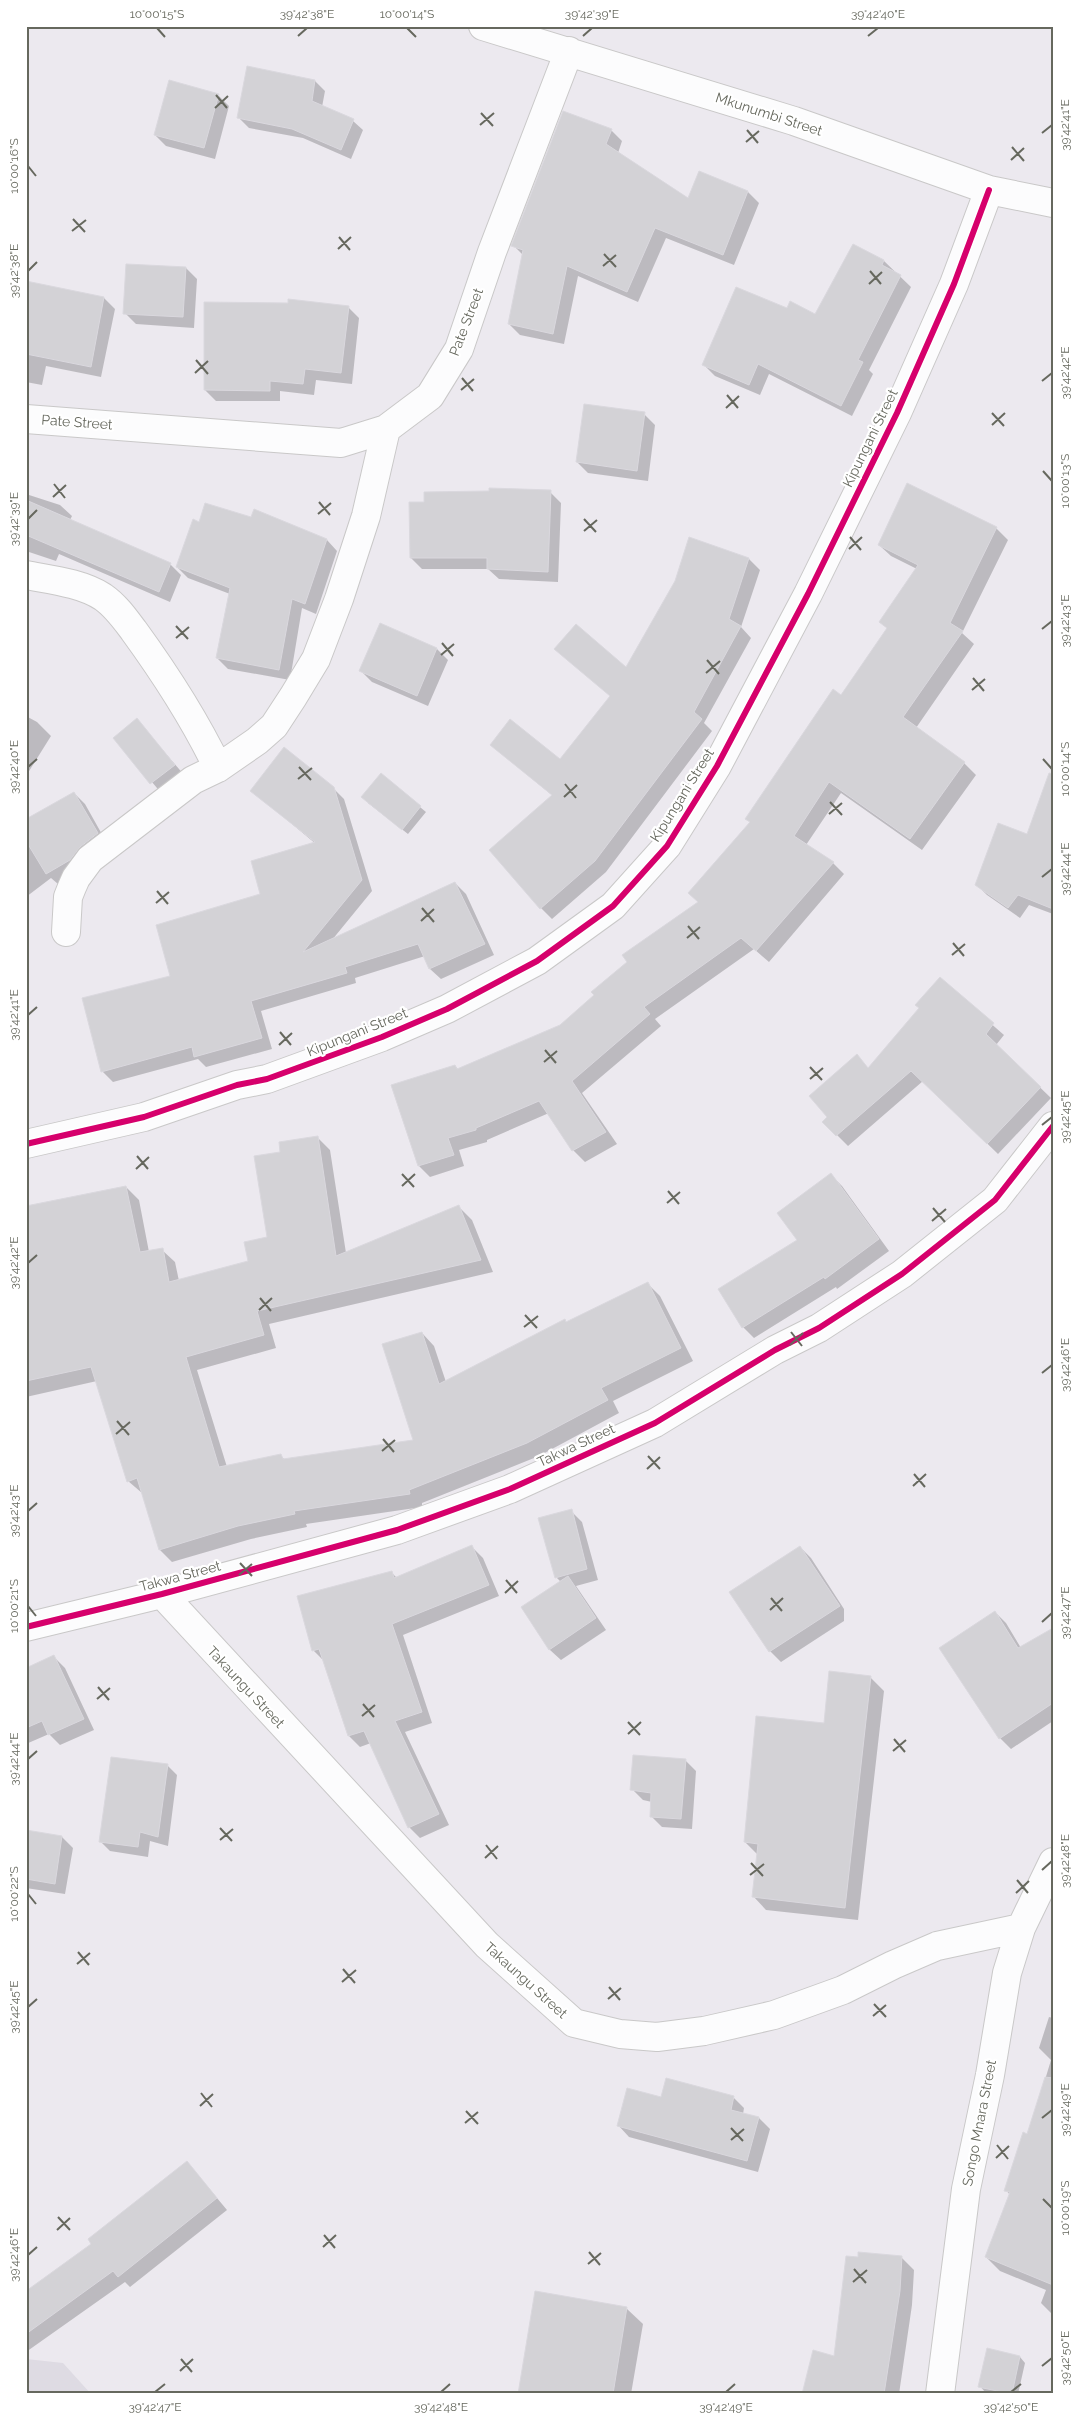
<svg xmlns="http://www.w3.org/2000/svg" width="1079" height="2420" viewBox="0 0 1079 2420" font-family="Raleway,sans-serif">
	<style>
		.education { fill: #dedbe3 }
		.shadow { fill: #0003 }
		.building { fill: #d3d2d6; stroke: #dad8de }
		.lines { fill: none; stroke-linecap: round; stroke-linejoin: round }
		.minor-casing { stroke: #c9c8c8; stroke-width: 30 }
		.minor { stroke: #fcfcfd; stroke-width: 28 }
		.cycleway-casing { stroke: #fff; stroke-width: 9 }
		.cycleway { stroke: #d6006c; stroke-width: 6 }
		.ticks { fill: none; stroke: #66685e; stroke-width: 2 }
		.labels { text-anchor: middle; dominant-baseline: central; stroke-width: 4.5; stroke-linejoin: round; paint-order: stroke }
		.street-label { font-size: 14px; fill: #66685e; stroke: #fff }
		.neatline { fill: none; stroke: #66685e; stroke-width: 2 }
		.ticks-label { font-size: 12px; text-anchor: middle; fill: #66685e }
	</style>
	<rect width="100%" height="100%" fill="#ece9ef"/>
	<!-- education -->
	<path class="education" d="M26 2359 63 2363 91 2394H26Z"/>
	<!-- shadow -->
	<path class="shadow" d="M315 81 325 91 322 107 353 121 363 130 351 159 303 138 249 128 239 118Z
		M218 95 229 106 215 159 166 146 155 135Z
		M611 130 622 141 618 153 689 199 699 172 748 192 759 203 734 265 666 238 638 302 578 276 564 344 520 335 509 324 523 255 513 245Z
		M853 245 884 261 911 287 869 370 873 374 852 416 769 374 760 395 715 376 704 365 816 315Z
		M186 268 197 279 194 328 136 324 125 313Z
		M26 283 104 298 115 309 101 377 46 366 42 385 26 382Z
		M348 307 359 318 352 384 316 380 314 395 280 391V401H216L205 390Z
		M644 414 655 425 648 481 588 473 577 462Z
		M550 492 561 503 558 582 499 579 488 569H422L411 558 425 503Z
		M26 494 60 505 72 516 70 520 170 564 181 575 170 602 59 554 56 561 26 551Z
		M254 511 327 540 337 551 316 614 302 608 290 680 228 669 217 658 230 594 188 578 177 567 200 523 251 519Z
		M996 528 1008 540 962 633 974 644 916 728 964 763 976 775 922 850 841 793 806 845 833 863 844 874 769 962 754 949 655 1019 661 1026 582 1093 617 1144 585 1162 573 1150 549 1113 487 1140V1142L459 1150 464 1166 430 1177 419 1166 455 1066 458 1069 561 1026 699 902 751 822 888 629 881 622 917 569 891 556 879 545Z
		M690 539 749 559 760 570 741 627 751 638 704 723 712 731 606 872 552 919 541 908 553 796 491 745 560 761 611 697 676 581Z
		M380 625 437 649 448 660 428 706 372 682 361 671Z
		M26 716 37 722 51 736 26 776Z
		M137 720 185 776 162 794 115 738Z
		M381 775 426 812 408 834 368 803Z
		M333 788 344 799 372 891 332 940 455 883 466 894 494 955 441 979 430 969 425 956 355 978 356 983 261 1011 272 1049 206 1067 198 1059 113 1082 102 1071 172 977 316 844 251 790Z
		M74 793 85 804 108 845 80 871 58 884 51 878 26 897V820Z
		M1053 847V914L1029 905 1020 918 987 895 976 884Z
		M940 979 1004 1035 996 1045 1051 1098 998 1154 923 1081 848 1146 824 1122 829 1117 856 1056 869 1069 921 1008Z
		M317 1137 330 1150 346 1253 459 1207 472 1220 493 1272 269 1324 276 1348 197 1370 227 1467 281 1456 285 1460 414 1441 422 1333 434 1346 446 1382 647 1283 660 1296 693 1361 613 1401 619 1413 539 1456 422 1503V1507L306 1524 307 1527 251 1539 172 1562 160 1550 142 1493 128 1481 97 1381 26 1397V1216L126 1187 139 1200 149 1252 162 1250 175 1262 179 1281 250 1262 268 1238 282 1153Z
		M831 1175 842 1186 889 1251 837 1289 836 1287 754 1338 743 1327 799 1240Z
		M571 1511 582 1522 598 1580 576 1586 606 1630 561 1660 550 1650 522 1608 561 1582 556 1577Z
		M472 1547 483 1558 499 1596 403 1635 432 1723 405 1732 449 1825 420 1838 409 1827 371 1743 360 1747 349 1736 324 1661 313 1650 392 1573 397 1578Z
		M800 1547 811 1558 844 1609V1621L781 1662 770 1651Z
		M995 1612 1006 1623 1021 1648 1053 1630V1721L1011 1749 1000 1738Z
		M54 1657 65 1668 94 1730 60 1745 49 1734 26 1744V1670Z
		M870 1677 884 1691 858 1920 766 1910 753 1896 758 1855 745 1842 825 1724Z
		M685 1760 696 1771 692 1829 662 1827 651 1816 652 1802 643 1800 632 1789Z
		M167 1765 177 1775 168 1846 150 1841 148 1857 110 1851 100 1841Z
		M26 1831 62 1837 73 1848 65 1894 26 1888Z
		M26 1926 29 1929 26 1943Z
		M1049 2017 1053 2018V2315L1041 2303 1046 2290 1000 2271 986 2257 1010 2195 1006 2190 1028 2136 1051 2060 1039 2048Z
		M733 2097 744 2108 743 2114 759 2118 770 2129 758 2172 629 2137 618 2125 662 2099Z
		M187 2162 227 2210 130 2287 125 2282 26 2352V2292L93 2244Z
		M901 2257 914 2270 912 2305 899 2394H804L835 2357Z
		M626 2308 643 2324 631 2394H520Z
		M988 2350 1020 2357 1025 2363 1018 2394H994L985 2392 980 2386Z"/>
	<!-- building -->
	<path class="building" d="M247 66 315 80 312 101 354 119 341 150 292 129 237 118Z
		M169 80 219 94 204 148 154 135Z
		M563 111 612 129 606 144 688 198 699 171 748 191 723 255 655 228 627 292 567 266 553 334 508 324 523 250 511 246Z
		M853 244 884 260 882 265 901 275 858 360 863 362 841 406 758 364 749 385 702 365 736 287 787 308 790 301 815 314Z
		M126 264 186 267 183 317 123 314Z
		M26 281 104 297 91 367 26 354Z
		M288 299 349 306 341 373 305 369 303 384 270 381V391L204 390V302L288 303Z
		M584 404 645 412 637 471 576 462Z
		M907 483 997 527 950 623 963 631 903 717 965 762 910 839 829 782 794 836 834 862 756 951 741 938 644 1007 650 1014 572 1081 606 1132 572 1151 539 1101 476 1128V1130L448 1138 454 1155 418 1166 391 1085 455 1065 457 1069 560 1025 594 995 591 992 627 962 622 955 698 902 688 893 750 822 745 819 833 689 841 695 887 628 879 622 918 565 878 545Z
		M489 488 551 490 548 572 487 569V558H410L409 502H424V492L489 491Z
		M26 500 171 563 159 592 26 535Z
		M205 503 251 517 254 509 327 539 305 604 292 599 279 670 216 658 230 588 176 567 193 519 199 522Z
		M689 537 749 558 729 619 741 626 694 712 702 719 595 861 540 909 489 850 552 795 490 745 510 719 560 759 610 696 554 649 576 624 626 667 675 581Z
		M380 623 437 648 417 696 359 671Z
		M137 718 175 765 150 784 113 738Z
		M284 747 334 787 362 880 303 952 455 882 485 944 429 969 418 944 345 967 347 973 251 1001 262 1038 194 1057 192 1047 101 1072 82 998 170 976 156 925 260 894 251 861 315 842 250 791Z
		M381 773 421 806 402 830 361 797Z
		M1049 773 1053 774V909L1018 895 1008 908 975 885 998 823 1027 834Z
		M74 792 98 833 80 847 70 860 46 874 26 841V819Z
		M940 977 994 1023 986 1034 1041 1087 987 1144 911 1071 836 1136 822 1122 827 1117 809 1096 857 1054 868 1068 919 1008 915 1005Z
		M318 1136 336 1256 459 1205 481 1260 257 1311 264 1335 186 1357 219 1467 281 1454 283 1459 413 1440 382 1344 422 1332 439 1384 565 1319 566 1322 648 1282 681 1348 601 1388 608 1400 527 1443 409 1490 410 1494 294 1511 295 1514 238 1526 159 1550 137 1478 127 1482 91 1367 26 1381V1206L126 1186 140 1252 163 1248 169 1282 248 1261 244 1242 267 1237 254 1156 280 1152 279 1142Z
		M831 1173 879 1239 825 1279 824 1277 742 1328 718 1289 797 1240 777 1213Z
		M572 1509 587 1569 555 1578 538 1518Z
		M472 1545 489 1585 392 1624 422 1712 395 1721 439 1814 408 1828 364 1731 348 1736 319 1649 312 1651 297 1596 392 1571 394 1578Z
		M800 1546 840 1606 769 1652 729 1592Z
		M568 1576 596 1618 549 1650 521 1607Z
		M995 1611 1018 1648 1053 1628V1703L999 1739 939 1648Z
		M54 1655 84 1719 48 1735 42 1721 26 1728V1668Z
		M829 1671 871 1676 845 1908 752 1897 758 1844 744 1842 756 1716 824 1723Z
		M633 1755 686 1759 681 1819 650 1817 651 1793 630 1790Z
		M111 1757 168 1764 158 1837 140 1832 138 1847 99 1842Z
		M26 1830 62 1836 55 1884 26 1879Z
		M1045 2077 1053 2078V2285L985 2257 1010 2192 1004 2191 1023 2132 1027 2134Z
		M666 2078 734 2096 731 2110 759 2117 747 2161 617 2126 627 2088 661 2097Z
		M187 2161 217 2198 118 2277 113 2271 26 2334V2291L91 2244 88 2239Z
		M858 2252 902 2256 900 2291 884 2394H802L813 2350 834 2356 846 2256 858 2257Z
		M535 2291 627 2307 613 2394H518Z
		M987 2348 1020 2356 1012 2394 978 2387Z"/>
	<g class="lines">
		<defs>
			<path id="minor" d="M483 26 794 121 989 190 1053 203
				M26 419 341 443 386 429 430 396 459 349 492 252 569 51
				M26 575C52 580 81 583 103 597 116 606 125 619 134 631 166 675 195 720 218 768
				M66 932 68 897 72 887 76 878 90 859 193 780 218 768 257 741 274 726 293 697 316 659 339 599 366 516 386 429
				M26 1144 144 1117 237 1085 267 1079 382 1037 447 1009 537 961 613 906 667 846 717 766 808 594 897 413 954 284 989 190
				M162 1594 487 1945 574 2023 620 2034 657 2037 704 2031 774 2015 843 1990 893 1965 937 1946 1021 1928
				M26 1627 162 1594 397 1530 510 1489 655 1423 775 1350 819 1328 902 1274 995 1200 1053 1126
				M940 2394 966 2189 990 2075 1007 1973 1021 1928 1053 1862"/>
		</defs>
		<!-- minor casing -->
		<use href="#minor" class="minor-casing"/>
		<!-- minor -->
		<use href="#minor" class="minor"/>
		<defs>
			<path id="cycleway" d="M26 1144 144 1117 237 1085 267 1079 382 1037 447 1009 537 961 613 906 667 846 717 766 808 594 897 413 954 284 989 190
				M26 1627 162 1594 397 1530 510 1489 655 1423 775 1350 819 1328 902 1274 995 1200 1053 1126"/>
		</defs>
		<!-- cycleway casing -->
		<use href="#cycleway" class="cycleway-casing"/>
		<!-- cycleway -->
		<use href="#cycleway" class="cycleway"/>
	</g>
	<!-- ticks -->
	<path class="ticks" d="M157 28 165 37M407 28 416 37M298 36 307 28M583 36 592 28M868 36 878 28M216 95 227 108M215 108 228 96M481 113 493 126M480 125 494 113M747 130 758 143M1042 133 1052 125M746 142 759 131M1012 147 1024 161M1011 160 1024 148M28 166 36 176M73 219 85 232M72 231 86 220M339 237 350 250M338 249 351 237M604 254 616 267M603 266 616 255M28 271 37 262M870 271 881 284M869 284 882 272M196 360 208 374M195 373 208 361M462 378 473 391M1042 381 1052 373M461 390 474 379M727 395 738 408M726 408 739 396M992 413 1004 426M992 425 1005 413M1043 471 1052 481M54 484 65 498M53 497 66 485M319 502 330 515M318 514 331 503M28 519 37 510M584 519 596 532M584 531 597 520M850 537 861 550M849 549 862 537M176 626 188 639M1042 629 1052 621M176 638 189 627M442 643 453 656M441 655 454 644M707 660 719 674M706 673 720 661M973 678 984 691M972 690 985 679M1043 759 1052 769M28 767 37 759M299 767 311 780M298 779 312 768M565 784 576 798M564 797 577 785M830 802 842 815M829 814 842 803M1042 877 1052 869M157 891 168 904M156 903 169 892M422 908 434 922M421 921 434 909M688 926 699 939M687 938 700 927M953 943 964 956M952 955 965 944M28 1015 37 1007M280 1032 291 1045M279 1045 292 1033M545 1050 556 1063M544 1062 557 1051M810 1067 822 1080M810 1079 823 1068M1042 1125 1052 1117M137 1156 148 1169M136 1169 149 1157M402 1174 414 1187M402 1186 415 1174M668 1191 679 1204M667 1203 680 1192M933 1208 945 1222M932 1221 946 1209M28 1263 37 1255M260 1298 271 1311M259 1310 272 1298M525 1315 537 1328M524 1327 538 1316M791 1332 802 1346M790 1345 803 1333M1042 1373 1052 1365M117 1421 129 1435M116 1434 130 1422M383 1439 394 1452M382 1451 395 1440M648 1456 660 1469M647 1469 660 1457M914 1474 925 1487M913 1486 926 1474M28 1511 37 1503M240 1563 252 1576M239 1575 252 1564M506 1580 517 1593M505 1593 518 1581M771 1598 782 1611M28 1606 36 1616M770 1610 783 1598M1042 1622 1052 1613M98 1687 109 1700M97 1699 110 1688M363 1704 374 1717M362 1716 375 1705M628 1722 640 1735M628 1734 641 1722M894 1739 905 1752M893 1751 906 1740M28 1759 37 1751M220 1828 232 1841M220 1840 233 1829M486 1845 497 1859M485 1858 498 1846M751 1863 763 1876M1042 1870 1052 1861M750 1875 764 1864M1017 1880 1028 1893M1016 1893 1029 1881M28 1894 36 1904M78 1952 89 1965M77 1964 90 1953M343 1969 355 1983M342 1982 356 1970M609 1987 620 2000M608 1999 621 1988M874 2004 886 2017M28 2007 37 1999M873 2016 886 2005M201 2093 212 2107M200 2106 213 2094M466 2111 478 2124M1042 2118 1052 2110M465 2123 478 2112M731 2128 743 2141M731 2140 744 2129M997 2145 1008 2159M996 2158 1009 2146M1043 2199 1052 2208M58 2217 70 2230M57 2230 70 2218M324 2235 335 2248M323 2247 336 2235M589 2252 600 2265M28 2255 37 2247M588 2264 601 2253M854 2269 866 2283M853 2282 867 2270M181 2359 192 2372M1042 2366 1052 2358M180 2371 193 2359M155 2392 165 2384M441 2392 450 2384M726 2392 735 2384M1011 2392 1021 2384"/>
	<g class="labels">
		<!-- street labels -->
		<g class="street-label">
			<text transform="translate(769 114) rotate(18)">Mkunumbi Street</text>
			<text transform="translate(466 322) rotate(-69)">Pate Street</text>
			<text transform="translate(77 422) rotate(4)">Pate Street</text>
			<text transform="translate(870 438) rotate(-64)">Kipungani Street</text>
			<text transform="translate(682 795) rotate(-58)">Kipungani Street</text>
			<text transform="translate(357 1032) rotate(-22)">Kipungani Street</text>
			<text transform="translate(576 1445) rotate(-25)">Takwa Street</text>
			<text transform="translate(180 1576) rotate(-15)">Takwa Street</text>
			<text transform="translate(246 1687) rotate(47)">Takaungu Street</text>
			<text transform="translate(526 1980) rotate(42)">Takaungu Street</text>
			<text transform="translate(979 2123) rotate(-79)">Songo Mnara Street</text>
		</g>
	</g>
	<!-- border -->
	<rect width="1079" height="2420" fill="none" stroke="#ffffff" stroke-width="55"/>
	<rect x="28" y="28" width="1024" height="2364" class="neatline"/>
	<g class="ticks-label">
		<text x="157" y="18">10°00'15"S</text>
		<text x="307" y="18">39°42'38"E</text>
		<text x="407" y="18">10°00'14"S</text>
		<text x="592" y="18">39°42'39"E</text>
		<text x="878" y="18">39°42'40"E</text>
		<text transform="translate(1065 125) rotate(-90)" y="4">39°42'41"E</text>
		<text transform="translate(14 166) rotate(-90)" y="4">10°00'16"S</text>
		<text transform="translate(14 271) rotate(-90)" y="4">39°42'38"E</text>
		<text transform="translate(1065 373) rotate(-90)" y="4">39°42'42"E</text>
		<text transform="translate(1065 481) rotate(-90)" y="4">10°00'13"S</text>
		<text transform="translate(14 519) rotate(-90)" y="4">39°42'39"E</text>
		<text transform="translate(1065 621) rotate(-90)" y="4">39°42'43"E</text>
		<text transform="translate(14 767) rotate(-90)" y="4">39°42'40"E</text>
		<text transform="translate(1065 769) rotate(-90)" y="4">10°00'14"S</text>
		<text transform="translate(1065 869) rotate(-90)" y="4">39°42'44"E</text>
		<text transform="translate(14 1015) rotate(-90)" y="4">39°42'41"E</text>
		<text transform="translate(1065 1117) rotate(-90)" y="4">39°42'45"E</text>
		<text transform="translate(14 1263) rotate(-90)" y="4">39°42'42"E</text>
		<text transform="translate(1065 1365) rotate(-90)" y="4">39°42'46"E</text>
		<text transform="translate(14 1511) rotate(-90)" y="4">39°42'43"E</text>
		<text transform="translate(14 1606) rotate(-90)" y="4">10°00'21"S</text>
		<text transform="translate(1065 1613) rotate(-90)" y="4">39°42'47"E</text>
		<text transform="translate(14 1759) rotate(-90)" y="4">39°42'44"E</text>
		<text transform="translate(1065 1861) rotate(-90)" y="4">39°42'48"E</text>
		<text transform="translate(14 1894) rotate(-90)" y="4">10°00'22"S</text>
		<text transform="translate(14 2007) rotate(-90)" y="4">39°42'45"E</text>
		<text transform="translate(1065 2110) rotate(-90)" y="4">39°42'49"E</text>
		<text transform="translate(1065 2208) rotate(-90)" y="4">10°00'19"S</text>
		<text transform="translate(14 2255) rotate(-90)" y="4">39°42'46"E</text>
		<text transform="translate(1065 2358) rotate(-90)" y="4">39°42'50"E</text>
		<text x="155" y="2411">39°42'47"E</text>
		<text x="441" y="2411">39°42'48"E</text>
		<text x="726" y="2411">39°42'49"E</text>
		<text x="1011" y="2411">39°42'50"E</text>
	</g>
</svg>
